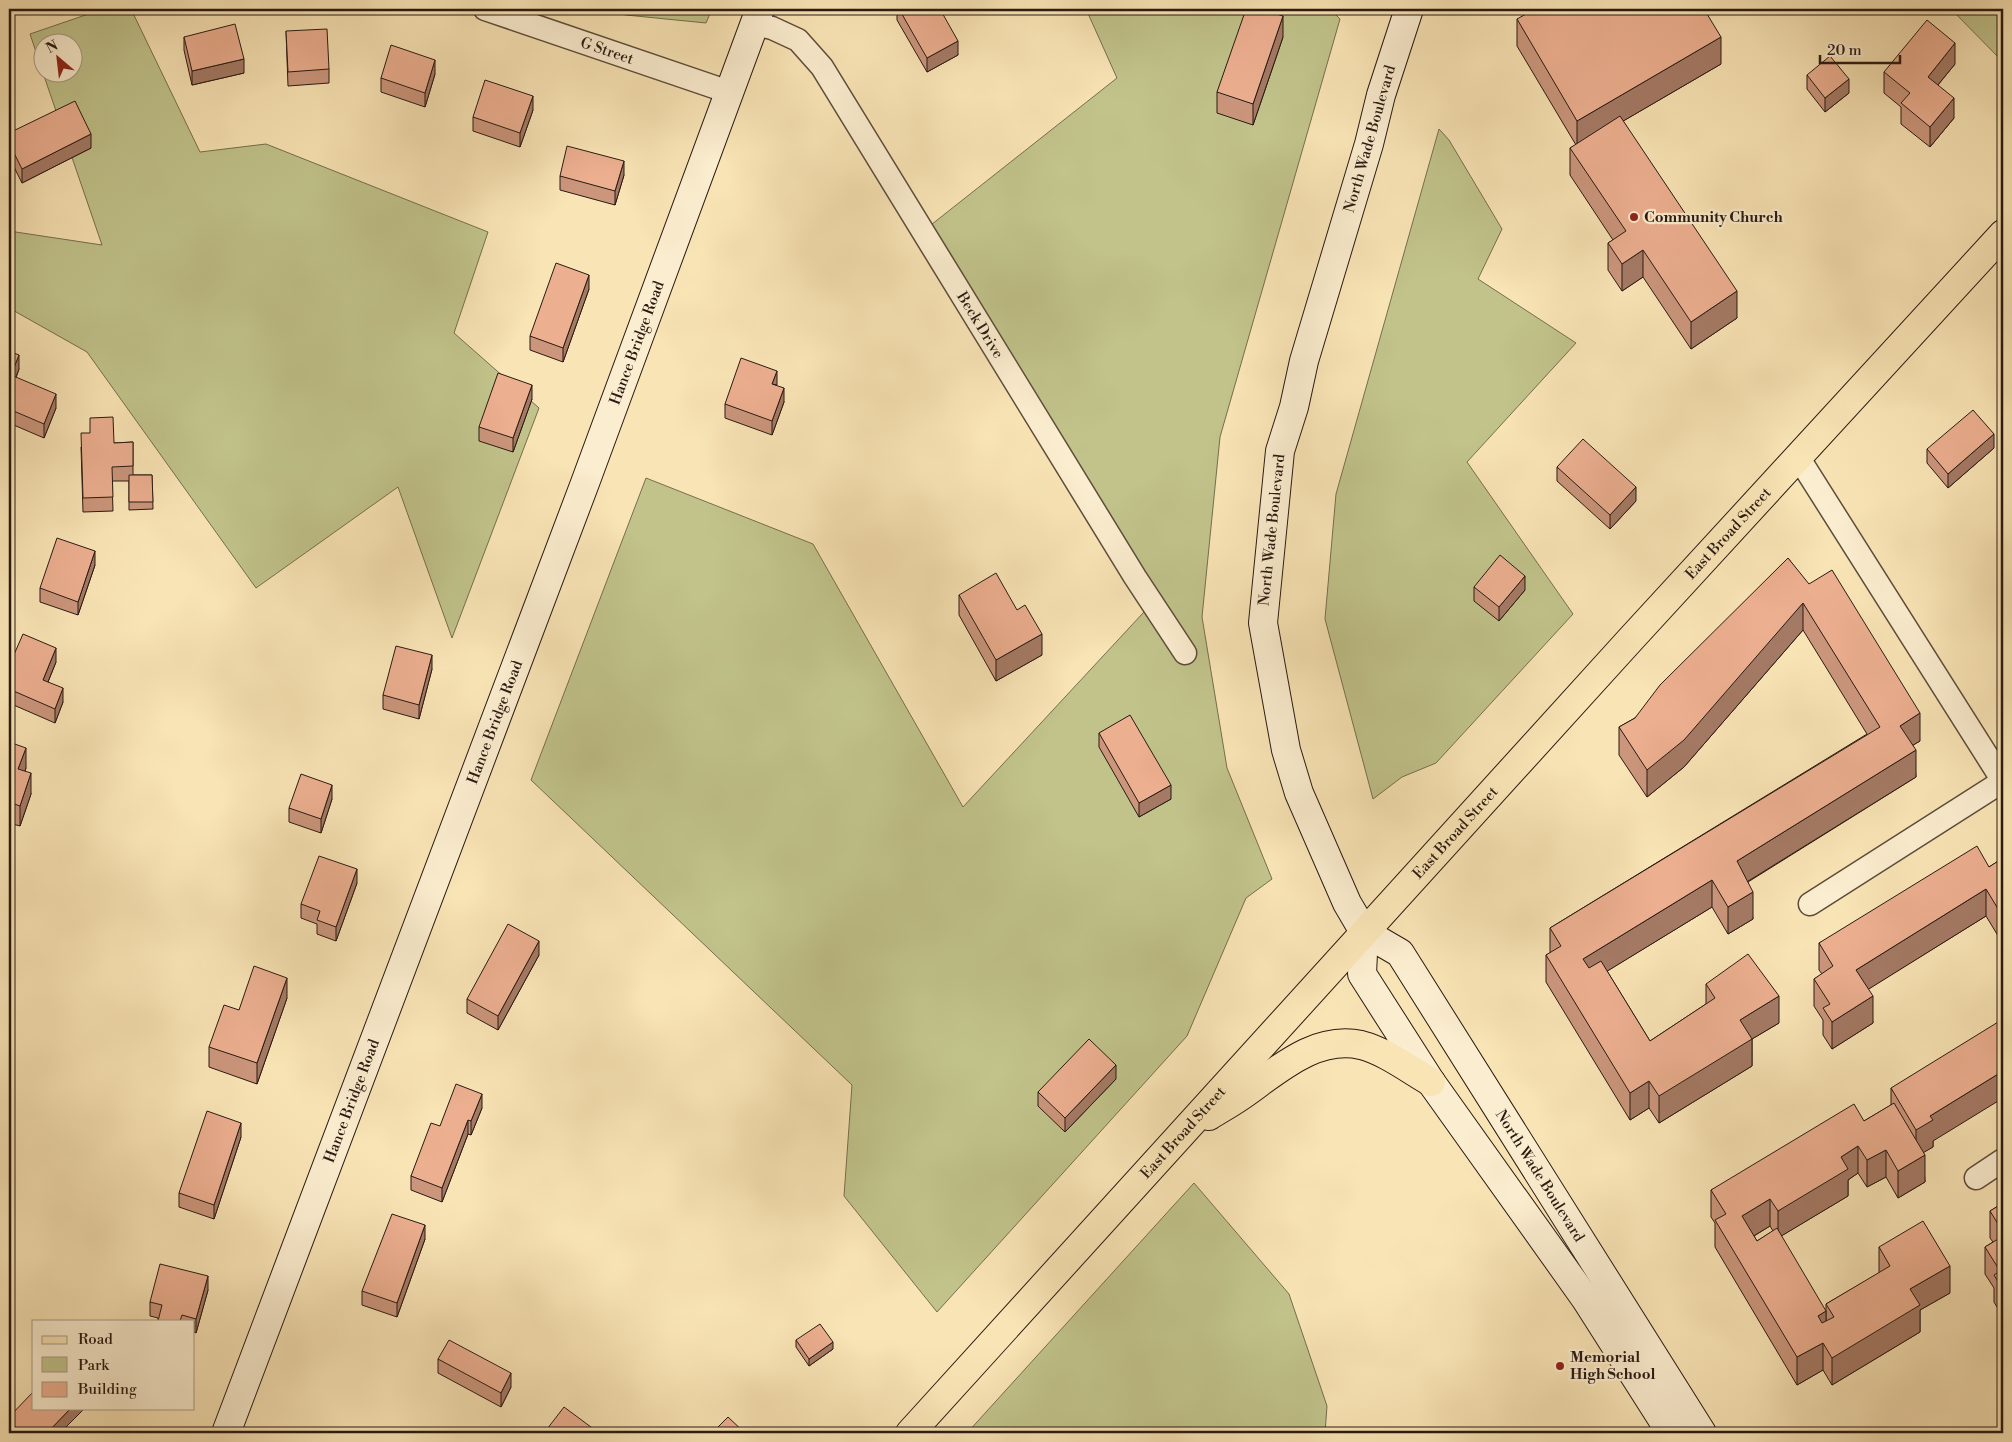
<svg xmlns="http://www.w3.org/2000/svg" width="2012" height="1442" viewBox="0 0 2012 1442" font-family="'Libre Bodoni',serif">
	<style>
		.green { fill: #c1c38b; stroke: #756e4e }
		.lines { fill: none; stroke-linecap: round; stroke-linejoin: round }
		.street-casing { stroke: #5d4c3b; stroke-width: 25 }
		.secondary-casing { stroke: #291a12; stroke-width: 30 }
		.primary-casing { stroke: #291a12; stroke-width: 30 }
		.street { stroke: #fbedcf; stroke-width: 22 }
		.secondary { stroke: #fbedcf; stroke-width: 28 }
		.primary { stroke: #f9e4b5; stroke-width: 28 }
		.wall { fill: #cb967c; stroke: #291a12; fill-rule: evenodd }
		.shaded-wall { fill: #a57a65; stroke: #291a12 }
		.building { fill: #ecaf90; stroke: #291a12 }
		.poi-dot { fill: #8f2418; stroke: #fbedcf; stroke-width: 2 }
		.labels { text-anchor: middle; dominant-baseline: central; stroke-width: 4.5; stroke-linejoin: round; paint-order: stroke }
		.street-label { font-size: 15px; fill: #291a12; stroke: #fbedcf }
		.poi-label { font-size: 15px; font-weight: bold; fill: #291a12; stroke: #fbedcf; text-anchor: start }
	</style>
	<rect width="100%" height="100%" fill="#f9e4b5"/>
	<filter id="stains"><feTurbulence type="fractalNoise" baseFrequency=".004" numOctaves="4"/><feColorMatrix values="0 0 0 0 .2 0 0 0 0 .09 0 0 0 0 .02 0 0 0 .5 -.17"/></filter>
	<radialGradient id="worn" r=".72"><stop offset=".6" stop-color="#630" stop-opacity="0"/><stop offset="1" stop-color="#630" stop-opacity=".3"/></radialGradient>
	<!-- green -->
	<path class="green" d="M103 9H131L200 152 266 144 488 232 454 333 539 408 452 638 398 487 256 588 87 352 9 308V231L102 245 43 73 72 72V42H42V70L30 34Z
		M600 9H712L706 23 626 15Z
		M1086 9H1330L1340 19 1220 437 1202 617 1227 768 1272 879 1246 898 1187 1036 937 1312 844 1196 852 1085 531 780 646 478 813 544 963 807 1156 599 922 232 1117 78Z
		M1951 9H2003V62Z
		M1439 129 1449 140 1502 229 1478 279 1576 343 1467 462 1573 614 1436 763 1402 777 1373 799 1325 619 1336 494Z
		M1194 1183 1289 1294 1327 1406 1325 1433H967Z"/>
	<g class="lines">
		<defs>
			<g id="street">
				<path id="s1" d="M485 9 729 92"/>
				<path id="s2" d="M754 24 772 28 798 40 822 67 1135 577 1185 653"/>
				<path d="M1798 457 2003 781 1810 904"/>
				<path d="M1976 1178 2003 1160"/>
			</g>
			<g id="secondary">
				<path id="s3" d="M1409 9 1381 95 1369 144 1304 361 1294 407 1280 451 1263 623 1286 750 1299 793 1347 903 1364 932 1400 953 1702 1433"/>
				<path d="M1364 932 1362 974 1431 1082 1585 1298 1671 1433"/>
				<path id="s4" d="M226 1433 585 483 760 9"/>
			</g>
			<g id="primary">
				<path d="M1209 1116C1220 1109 1231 1103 1241 1096 1276 1072 1314 1035 1361 1045 1385 1051 1410 1070 1431 1082"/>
				<path id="s5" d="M910 1433 1630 640 2003 234"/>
			</g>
		</defs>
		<!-- street casing -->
		<use href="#street" class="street-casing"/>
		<!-- secondary casing -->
		<use href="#secondary" class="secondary-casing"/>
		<!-- primary casing -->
		<use href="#primary" class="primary-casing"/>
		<!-- street -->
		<use href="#street" class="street"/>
		<!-- secondary -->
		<use href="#secondary" class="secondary"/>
		<!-- primary -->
		<use href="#primary" class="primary"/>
	</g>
	<!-- wall -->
	<path class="wall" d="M897 9H940L958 55 927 72 897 20Z
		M1517 19 1721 64 1623 121 1737 318 1691 349 1643 277 1622 291 1608 270V243L1613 240 1570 175V148L1576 145 1517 46Z
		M286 31 329 69V83L288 86Z
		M184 37 244 73 192 85 184 50Z
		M1283 37 1253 125 1217 113V92Z
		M1955 64 1938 85 1954 118 1930 147 1901 124V107L1884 93V72Z
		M435 74 425 107 381 92V78Z
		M1807 75 1849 93 1825 112 1807 89Z
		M533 110 520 147 473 131V117Z
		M9 133 91 148 22 183 9 157Z
		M624 175 615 205 560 190V176Z
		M589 289 563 362 530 350V336Z
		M9 351 19 369 16 378 56 408 44 438 9 423Z
		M776 385 784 402 772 435 725 418V404Z
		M532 399 513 452 479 441V427Z
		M133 442V475H152L153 509 129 510V481H112L113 511 83 512 81 447 114 443Z
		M1994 448 1948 488 1927 463V449Z
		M1557 467 1636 501 1610 529 1557 481Z
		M1788 558 1920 741 1913 745 1916 777 1748 882 1753 919 1728 934 1712 907 1607 971 1650 1041 1706 1004V984L1779 1023 1752 1039V1066L1659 1123 1649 1108 1630 1120 1546 982V955L1550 953V928L1867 734 1803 630 1684 767 1647 797 1619 755V727L1635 718Z
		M95 565 78 615 40 602V588Z
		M1474 587 1525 590 1499 621 1474 601Z
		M959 595 1042 655 996 681 959 615Z
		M56 662 48 682 63 702 55 723 9 703V666Z
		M432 669 419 719 383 709V695Z
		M1099 733 1171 799 1139 817 1099 747Z
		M9 742 26 768 25 771 31 794 20 826 9 823Z
		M332 799 321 833 289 822V808Z
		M2003 858V944L1986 916 1868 989 1873 1023 1832 1049 1823 1035V1020L1814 1006V979L1822 974 1819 970V943L1989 867Z
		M357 883 336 941 317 934V924L301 918V904Z
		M539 955 498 1030 467 1013V999Z
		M287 998 257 1084 209 1067V1047L239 1010Z
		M1116 1079 1065 1132 1038 1106V1092Z
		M1891 1088 1933 1141V1147L1923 1152 1925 1182 1898 1198 1886 1177 1867 1187 1858 1173 1848 1180V1196L1781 1236 1826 1321V1304L1879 1273V1247L1950 1293 1920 1310V1332L1832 1385 1823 1370 1797 1385 1715 1247V1223L1711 1217V1190L1864 1121 1891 1105ZM1770 1226 1773 1231 1757 1241 1754 1236Z
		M482 1108 471 1135 468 1134 442 1202 411 1190V1176L440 1126Z
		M241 1137 214 1219 179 1207V1193Z
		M2003 1203V1317L1994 1302V1288L1985 1274V1247L1993 1242 1990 1238V1211Z
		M425 1239 397 1317 362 1305V1291Z
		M208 1290 196 1333 194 1332V1321H158V1318L150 1316V1302Z
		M796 1340 833 1349 809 1366 796 1347Z
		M438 1359 511 1387 501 1407 438 1373Z
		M83 1408V1410L60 1433H9V1417Z"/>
	<!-- shaded-wall -->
	<path class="shaded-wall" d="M1283 16V37L1253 125V104Z
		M1721 37V64L1577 148V121Z
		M958 41V55L927 72V58Z
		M1955 43V64L1928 97V77Z
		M244 59V73L192 85V71Z
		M435 60V74L425 107V93Z
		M1849 79V93L1825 112V98Z
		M533 96V110L520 147V133Z
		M1954 98V118L1930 147V127Z
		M91 134V148L22 183V169Z
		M624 161V175L615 205V191Z
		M1643 250V277L1622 291V264Z
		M589 275V289L563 362V348Z
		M1737 291V318L1691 349V322Z
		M19 355V369L11 389V375Z
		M777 371V385L772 384Z
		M532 385V399L513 452V438Z
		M784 388V402L772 435V421Z
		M56 394V408L44 438V424Z
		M1994 434V448L1948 488V474Z
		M1636 487V501L1610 529V515Z
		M95 551V565L78 615V602Z
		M1525 576V590L1499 621V607Z
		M1803 603V630L1684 767 1647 797V770Z
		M1042 634V655L996 681V660Z
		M56 648V662L43 694V680Z
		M432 655V669L419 719V705Z
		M63 688V702L55 723V709Z
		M1920 713V741L1900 753V726Z
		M26 748V768L18 790V769Z
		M1916 750V777L1737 888V861Z
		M31 773V794L20 826V806Z
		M332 785V799L321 833V819Z
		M1171 785V799L1139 817V803Z
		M357 869V883L336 941V927Z
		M1712 880V907L1583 986V959Z
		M1986 889V916L1856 997V970Z
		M1753 892V919L1728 934V907Z
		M539 941V955L498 1030V1016Z
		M287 978V998L257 1084V1063Z
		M1779 996V1023L1752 1039V1066L1659 1123V1096L1740 1020Z
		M1873 996V1023L1832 1049V1022Z
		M1116 1065V1079L1065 1132V1118Z
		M2003 1071V1098L1933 1141V1147L1916 1157V1130L1930 1116Z
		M1649 1081V1108L1630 1120V1093Z
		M14 1082V1102L9 1104V1083Z
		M482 1094V1108L471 1135V1121Z
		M468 1120V1134L442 1202V1188Z
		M241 1123V1137L214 1219V1205Z
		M1858 1146V1173L1848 1180V1196L1778 1238V1211L1841 1157Z
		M1886 1150V1177L1867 1187V1160Z
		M1925 1155V1182L1898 1198V1171Z
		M1770 1199V1226L1742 1243V1216Z
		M425 1225V1239L397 1317V1303Z
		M1950 1266V1293L1920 1310V1332L1832 1385V1358L1910 1289Z
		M208 1276V1290L196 1333V1319Z
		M1826 1311V1338L1818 1316Z
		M833 1342V1349L809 1366V1359Z
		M1823 1343V1370L1797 1385V1357Z
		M511 1373V1387L501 1407V1393Z
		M71 1408H83V1410L60 1433H47Z"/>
	<!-- building -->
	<path class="building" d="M899 9H940L958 41 927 58Z
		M1246 9H1261L1283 16 1253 104 1217 92Z
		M1535 9H1704L1721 37 1577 121 1517 19Z
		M1927 20 1955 43 1928 77 1954 98 1930 127 1901 103 1910 93 1884 72Z
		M235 24 244 59 192 71 184 37Z
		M327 29 329 69 288 72 286 31Z
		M391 45 435 60 425 93 381 78Z
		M1830 56 1849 79 1825 98 1807 75Z
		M485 80 533 96 520 133 473 117Z
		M75 101 91 134 22 169 9 143V133Z
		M1620 116 1737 291 1691 322 1643 250 1622 264 1608 243 1626 231 1570 148Z
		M567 146 624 161 615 191 560 176Z
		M556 263 589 275 563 348 530 336Z
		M9 351 19 355 11 375 56 394 44 424 9 409Z
		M741 358 777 371 772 384 784 388 772 421 725 404Z
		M498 373 532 385 513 438 479 427Z
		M1973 410 1994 434 1948 474 1927 449Z
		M113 417 114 443 133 442V466L112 467 113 497 83 498 81 433H90V418Z
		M1583 439 1636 487 1610 515 1557 467Z
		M129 475H152L153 502H129Z
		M57 538 95 551 78 602 40 588Z
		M1500 555 1525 576 1499 607 1474 587Z
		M1788 558 1809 584 1832 570 1920 713 1900 726 1916 750 1737 861 1753 892 1728 907 1712 880 1583 959 1589 968 1601 961 1650 1041 1715 998 1706 984 1748 954 1779 996 1740 1020 1752 1039 1659 1096 1649 1081 1630 1093 1546 955 1561 946 1550 928 1880 727 1803 603 1684 740 1647 770 1619 727 1635 718 1660 685Z
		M996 573 1017 610 1025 605 1042 634 996 660 959 595Z
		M23 634 56 648 43 680 63 688 55 709 9 689V666Z
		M396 646 432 655 419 705 383 695Z
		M1130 715 1171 785 1139 803 1099 733Z
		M9 742 26 748 18 769 31 773 20 806 9 802Z
		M301 774 332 785 321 819 289 808Z
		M1977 846 1989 867 2003 858V917L1986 889 1856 970 1873 996 1832 1022 1823 1008 1830 1004 1814 979 1833 966 1819 943Z
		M319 856 357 869 336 927 317 920 320 911 301 904Z
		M508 924 539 941 498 1016 467 999Z
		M254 966 287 978 257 1063 209 1047 224 1005 239 1010Z
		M2003 1019V1071L1930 1116 1933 1120 1916 1130 1891 1088Z
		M1089 1039 1116 1065 1065 1118 1038 1092Z
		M9 1064 14 1082 9 1083Z
		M456 1084 482 1094 471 1121 468 1120 442 1188 411 1176 431 1123 440 1126Z
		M1894 1103 1925 1155 1898 1171 1886 1150 1867 1160 1858 1146 1841 1157 1848 1169 1778 1211 1770 1199 1742 1216 1757 1241 1777 1228 1826 1311 1818 1316 1822 1323 1834 1317 1826 1304 1890 1266 1879 1247 1923 1221 1950 1266 1910 1289 1920 1305 1832 1358 1823 1343 1797 1357 1715 1220 1726 1214 1711 1190 1854 1104 1864 1121Z
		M207 1111 241 1123 214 1205 179 1193Z
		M2003 1203V1232L1990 1211Z
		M392 1214 425 1225 397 1303 362 1291Z
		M2003 1236V1290L1994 1275 2000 1271 1985 1247Z
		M160 1264 208 1276 196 1319 182 1315 180 1321H158L162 1305 150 1302Z
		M820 1324 833 1342 809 1359 796 1340Z
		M449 1340 511 1373 501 1393 438 1359Z
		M34 1391V1408H71L47 1433H22L9 1421V1417Z
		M564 1407 599 1433H544Z
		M728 1417 745 1433H712Z"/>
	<!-- markers -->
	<g class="poi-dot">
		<circle cx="1634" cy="217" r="5"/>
		<circle cx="1560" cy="1366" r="5"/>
	</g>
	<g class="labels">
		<!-- street labels -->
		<g class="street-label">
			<text stroke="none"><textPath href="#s1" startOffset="129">G Street</textPath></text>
			<text transform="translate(1370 139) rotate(-74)">North Wade Boulevard</text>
			<text stroke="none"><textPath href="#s2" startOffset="386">Beck Drive</textPath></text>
			<text stroke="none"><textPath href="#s4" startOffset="1165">Hance Bridge Road</textPath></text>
			<text transform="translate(1272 530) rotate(-84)">North Wade Boulevard</text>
			<text stroke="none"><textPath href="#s5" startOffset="1216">East Broad Street</textPath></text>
			<text stroke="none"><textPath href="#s4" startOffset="760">Hance Bridge Road</textPath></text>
			<text stroke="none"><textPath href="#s5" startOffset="811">East Broad Street</textPath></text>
			<text stroke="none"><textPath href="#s4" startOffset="355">Hance Bridge Road</textPath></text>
			<text stroke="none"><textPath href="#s5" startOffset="406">East Broad Street</textPath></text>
			<text stroke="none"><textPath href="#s3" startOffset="1266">North Wade Boulevard</textPath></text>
		</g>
		<!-- poi labels -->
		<g class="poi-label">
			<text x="1644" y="217">Community Church</text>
			<text x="1570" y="1357">Memorial<tspan x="1570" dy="17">High School</tspan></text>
		</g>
	</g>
	<!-- margin -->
	<rect width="2012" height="1442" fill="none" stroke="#f9e4b5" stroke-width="30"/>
	<rect x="10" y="10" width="1992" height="1422" fill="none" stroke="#291a12" stroke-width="2.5"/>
	<rect x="15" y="15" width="1982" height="1412" fill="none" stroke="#291a12"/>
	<!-- legend -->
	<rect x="32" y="1320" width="162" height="90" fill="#fbedcf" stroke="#a79983"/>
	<rect x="42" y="1336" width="25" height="8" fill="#f9e4b5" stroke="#a79983"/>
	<text x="78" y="1344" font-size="15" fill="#291a12">Road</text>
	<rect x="42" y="1357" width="25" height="15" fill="#c1c38b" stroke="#a79983"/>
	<text x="78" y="1370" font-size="15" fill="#291a12">Park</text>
	<rect x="42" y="1382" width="25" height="15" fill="#ecaf90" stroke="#a79983"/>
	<text x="78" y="1394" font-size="15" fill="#291a12">Building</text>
	<!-- north arrow -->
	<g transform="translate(58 58) rotate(332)"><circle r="24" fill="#fbedcf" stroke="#a79983"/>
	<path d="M0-4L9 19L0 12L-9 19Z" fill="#8f2418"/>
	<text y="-8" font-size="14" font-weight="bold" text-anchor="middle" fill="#291a12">N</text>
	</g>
	<!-- scale -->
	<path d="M1820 55v8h80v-8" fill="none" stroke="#291a12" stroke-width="2.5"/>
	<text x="1827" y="55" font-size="15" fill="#291a12" stroke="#fbedcf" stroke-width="4" paint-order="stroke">20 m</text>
	<rect width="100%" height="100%" filter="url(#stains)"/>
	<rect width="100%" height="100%" fill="url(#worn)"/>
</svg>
